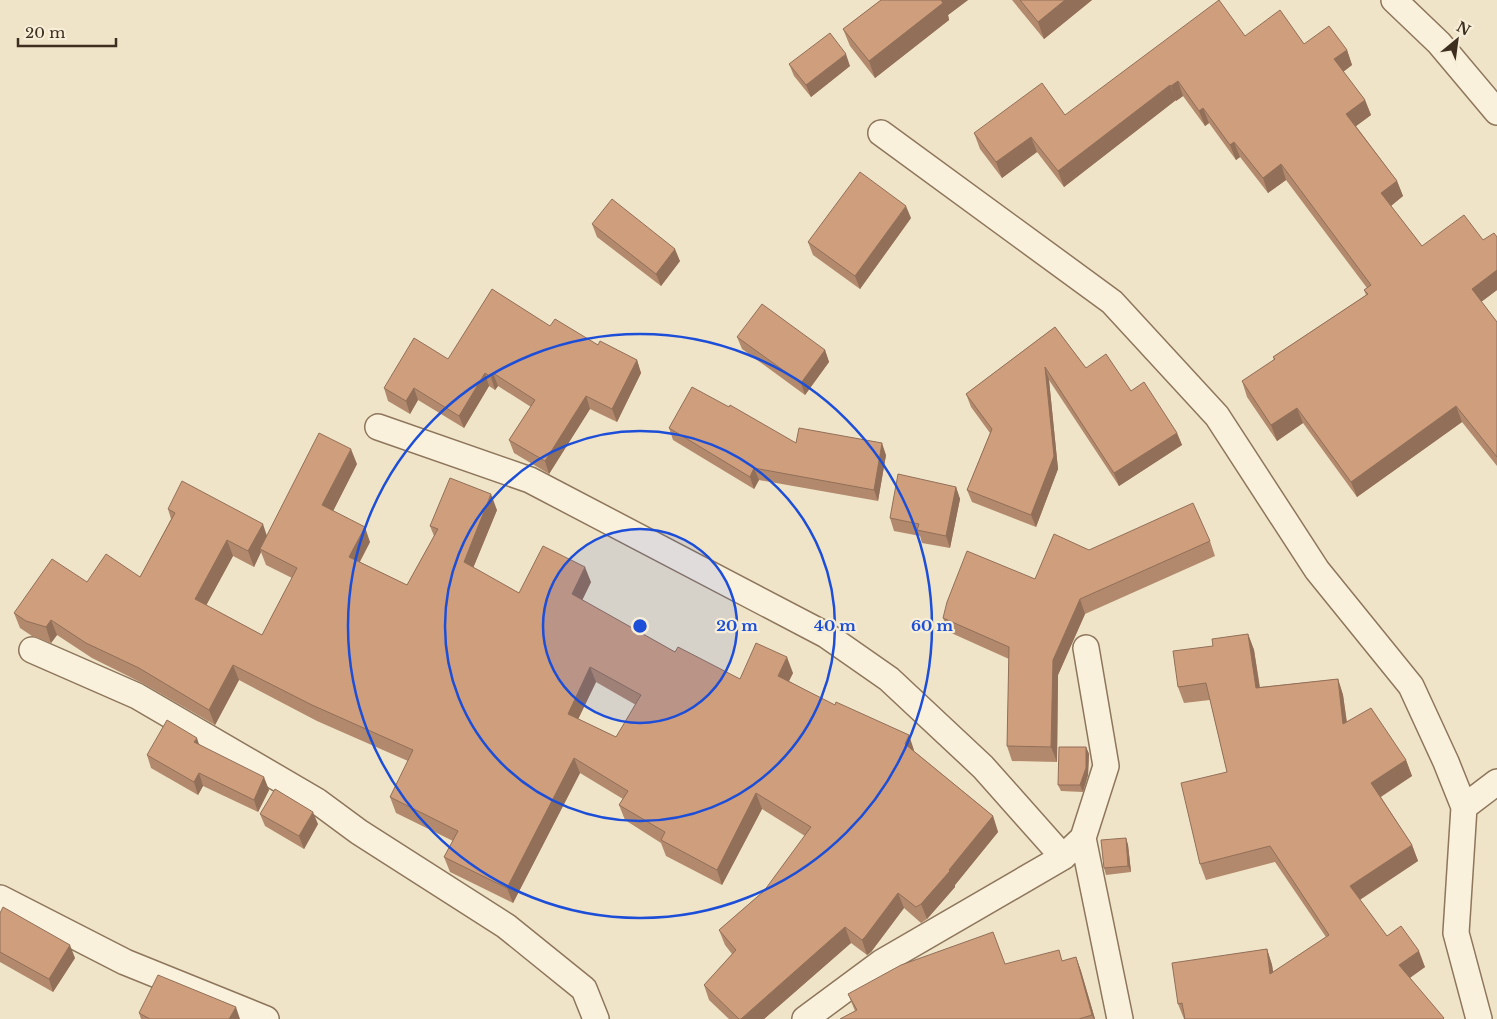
<svg xmlns="http://www.w3.org/2000/svg" width="1497" height="1019" viewBox="0 0 1497 1019" font-family="'Libre Baskerville',serif">
	<style>
		.lines { fill: none; stroke-linecap: round; stroke-linejoin: round }
		.minor-casing { stroke: #8d765c; stroke-width: 28 }
		.minor { stroke: #faf1dc; stroke-width: 25 }
		.wall { fill: #b2896c; fill-rule: evenodd }
		.shaded-wall { fill: #916f58 }
		.building { fill: #cf9f7d; stroke: #916f58; fill-rule: evenodd }
		.ring { fill: none; stroke: #1d4ed8; stroke-width: 2.5 }
		.centre { fill: #1d4ed8; stroke: #f7eed8; stroke-width: 2.5 }
		.ring-label { font-size: 15px; text-anchor: middle; font-weight: bold; fill: #1d4ed8; stroke: #f7eed8; stroke-width: 4.5; stroke-linejoin: round; paint-order: stroke }
	</style>
	<rect width="100%" height="100%" fill="#f0e4c8"/>
	<g class="lines">
		<defs>
			<path id="minor" d="M1394 0 1439 43 1497 112
				M881 133 1112 302 1217 416 1317 570 1411 686 1446 762 1464 807 1456 933 1479 1019
				M378 427 530 480 826 635 889 679 983 767 1063 857 1083 838
				M1086 648 1106 766 1083 838 1120 1019
				M32 650 137 696 317 801 359 832 506 926 584 989 596 1019
				M1464 807 1497 782
				M0 898 125 962 266 1019
				M805 1019 882 962 1063 857"/>
		</defs>
		<!-- minor casing -->
		<use href="#minor" class="minor-casing"/>
		<!-- minor -->
		<use href="#minor" class="minor"/>
	</g>
	<!-- wall -->
	<path class="wall" d="M881 0H968L948 15 949 20 875 78 850 46 843 29Z
		M1012 0H1092L1044 39Z
		M1245 36 1347 50 1352 65 1343 72 1365 100 1371 115 1356 126 1397 181 1403 196 1391 206 1422 246 1483 240 1497 237V290L1481 302 1497 322V466L1462 422 1357 497 1303 423 1277 441 1247 397 1242 381 1274 360 1273 357 1366 295 1364 290 1367 288 1286 180 1268 193 1240 157 1236 160 1209 123 1205 126 1183 96 1176 101V100L1064 187 1037 152 1002 178 980 149 974 133 1065 115Z
		M789 64 850 66 811 97 794 76Z
		M911 218 860 289 813 255 808 242Z
		M592 224 680 261 661 286 597 237Z
		M550 326 637 360 641 373 617 422 590 409 549 474 514 453 509 440 531 407 498 386 495 390 489 386 464 428 418 400 410 414 388 401 384 388Z
		M1055 327 1086 368 1131 391 1177 433 1182 445 1119 486 1049 380 1058 469 1036 527 972 502 967 490 990 433 971 407 966 394Z
		M737 337 825 350 829 362 805 395 742 349Z
		M729 407 796 443 886 455 878 501 759 480 754 489 673 440 669 428Z
		M357 464 333 511 370 542 360 562 407 585 434 536 430 526 497 510 473 568 519 593 591 582 582 600 675 652 740 679 793 673 789 681 914 750V751L993 816 998 832 955 885V887L927 919 921 923 904 908 871 952 867 955 851 943 764 1019H729L709 1000 704 985 732 954 725 945 719 930 764 891 805 836 762 809 722 885 666 856 661 843 625 820 619 805 623 799 580 773 513 903 450 872 444 857 453 841 396 813 390 797 408 761 317 721 239 680 215 725 144 684 92 658 57 635 51 643 32 636 20 628 14 613 87 582 140 577 171 519 168 509 267 536ZM261 552 266 565 292 578 262 635 206 605 233 556 254 567ZM596 682 636 705 616 737 578 719Z
		M956 487 960 499 950 548 922 543 920 536 894 531 890 518Z
		M1210 541 1215 556 1085 614 1058 675 1057 762 1012 761 1007 746 1009 659 949 632 943 618 1035 579 1089 550Z
		M1248 634 1254 650 1260 687 1338 679 1343 695 1347 722 1406 760 1412 776 1381 797 1412 845 1418 861 1360 900 1387 936 1425 967 1410 978 1444 1019H1184L1178 1004 1267 949 1272 965 1273 972 1326 937 1275 862 1206 880 1200 864 1227 772 1210 700 1184 703 1178 687 1213 646Z
		M199 744 269 790 258 812 203 786 198 795 151 768 147 755Z
		M1086 747 1089 754 1088 775 1083 792 1061 791 1058 785Z
		M260 814 318 824 304 849 265 826Z
		M1126 838 1128 845 1131 872 1106 875 1104 868Z
		M0 913 75 958 53 992 0 962Z
		M1076 957 1081 971 1095 1019H840L855 1011 848 994 1005 964 1063 961Z
		M139 1013 240 1019H141Z"/>
	<!-- shaded-wall -->
	<path class="shaded-wall" d="M940 0H968L948 15 949 20 875 78 869 61Z
		M1065 0H1092L1044 39 1038 22Z
		M1347 50 1352 65 1339 75 1334 59Z
		M846 54 850 66 811 97 806 85Z
		M1178 81 1183 96 1176 101 1171 86Z
		M1170 85 1176 100 1064 187 1058 171Z
		M1365 100 1371 115 1352 129 1346 114Z
		M1203 108 1209 123 1205 126 1199 111Z
		M1031 137 1037 152 1002 178 996 162Z
		M1234 142 1240 157 1236 160 1230 145Z
		M1281 164 1286 180 1268 193 1263 178Z
		M1397 181 1403 196 1387 209 1381 193Z
		M906 206 911 218 860 289 855 276Z
		M675 249 680 261 661 286 656 274Z
		M1497 270V290L1477 305 1472 289Z
		M825 350 829 362 805 395 801 383Z
		M637 360 641 373 617 422 612 409Z
		M1045 367 1049 380 1058 469 1036 527 1031 515Z
		M485 373 489 386 464 428 459 416Z
		M493 373 498 386 495 390 491 377Z
		M414 388 418 400 410 414 406 401Z
		M586 396 590 409 549 474 545 461Z
		M1456 406 1462 422 1357 497 1351 482Z
		M1297 408 1303 423 1277 441 1271 425Z
		M1177 433 1182 445 1119 486 1114 473Z
		M882 443 886 455 878 501 874 490Z
		M351 449 357 464 328 521 322 505Z
		M754 468 759 480 754 489 750 477Z
		M956 487 960 499 950 548 946 536Z
		M491 494 497 510 469 578 464 562Z
		M263 524 268 539 260 549 261 552 254 567 248 551Z
		M365 527 370 542 354 572 349 557Z
		M227 540 233 556 201 615 195 599Z
		M585 567 591 582 578 609 572 594Z
		M1080 599 1085 614 1058 675 1057 762 1051 747 1053 660Z
		M51 620 57 635 51 643 46 627Z
		M1248 634 1254 650 1262 704 1256 688Z
		M787 657 793 673 784 691 778 676Z
		M233 665 239 680 215 725 209 710Z
		M590 667 596 682 573 730 568 714Z
		M1338 679 1343 695 1349 740 1343 724Z
		M909 735 914 750 910 759 905 744Z
		M197 738 201 750 194 742Z
		M1086 747 1089 754 1088 775 1083 792 1080 785Z
		M574 758 580 773 513 903 507 888Z
		M1406 760 1412 776 1377 799 1371 783Z
		M199 773 203 786 198 795 194 782Z
		M264 777 269 790 258 812 254 800Z
		M756 793 762 809 722 885 717 870Z
		M313 812 318 824 304 849 299 836Z
		M993 816 998 832 955 885V887L927 919 921 904Z
		M1126 838 1128 845 1131 872 1128 866Z
		M1412 845 1418 861 1356 902 1350 886Z
		M898 893 904 908 871 952 867 955 862 940Z
		M845 927 851 943 764 1019H741Z
		M70 945 75 958 53 992 49 979Z
		M1267 949 1272 965 1276 990 1270 974Z
		M1419 951 1425 967 1405 981 1399 965Z
		M1076 957 1081 971 1095 1019H1094L1092 1015Z
		M236 1007 240 1019H229Z"/>
	<!-- building -->
	<path class="building" d="M881 0H941L943 3 869 61 843 29Z
		M1020 0H1065L1038 22Z
		M1219 0 1245 36 1280 10 1304 44 1329 26 1347 50 1334 59 1365 100 1346 114 1397 181 1381 193 1422 246 1464 215 1483 240 1494 233 1497 237V270L1472 289 1497 322V457L1456 406 1351 482 1297 408 1271 425 1242 381 1275 359 1273 357 1368 294 1364 290 1371 285 1281 164 1263 178 1234 142 1230 145 1203 108 1199 111 1178 81 1171 86 1170 85 1058 171 1031 137 996 162 974 133 1042 83 1065 115Z
		M830 33 846 54 806 85 789 64Z
		M860 172 906 206 855 276 808 242Z
		M612 199 675 249 656 274 592 224Z
		M492 289 550 326 555 319 598 345 600 341 637 360 612 409 586 396 545 461 509 440 535 400 493 373 491 377 485 373 459 416 414 388 406 401 384 388 414 338 448 359Z
		M762 304 825 350 801 383 737 337Z
		M1055 327 1086 368 1106 354 1131 391 1144 382 1177 433 1114 473 1045 367 1054 456 1031 515 967 490 992 429 966 394Z
		M692 387 729 407 730 405 796 443 799 428 882 443 874 490 754 468 750 477 669 428Z
		M319 433 351 449 322 505 365 527 349 557 407 585 438 529 430 526 450 478 491 494 464 562 519 593 543 546 585 567 572 594 675 652 678 647 740 679 756 643 787 657 778 676 835 705 836 702 909 735 905 744 993 816 949 870 950 871 921 904 916 907 898 893 865 937 862 940 845 927 741 1019H739L704 985 736 950 719 930 764 891 811 827 756 793 717 870 661 840 665 832 619 805 628 791 574 758 507 888 444 857 458 831 390 797 413 750 312 705 233 665 209 710 139 668 86 643 51 620 46 627 26 621 14 613 52 559 87 582 106 554 140 577 175 513 168 509 182 481 263 524 248 551 227 540 195 599 262 635 297 568 260 549ZM590 667 641 695 616 737 568 714Z
		M898 474 956 487 946 536 917 530 919 524 890 518Z
		M1193 503 1210 541 1080 599 1053 660 1051 747 1007 746 1009 647 943 618 947 602 967 551 1035 579 1054 534 1089 550Z
		M1248 634 1256 688 1338 679 1343 724 1371 708 1406 760 1371 783 1412 845 1350 886 1387 936 1401 926 1419 951 1399 965 1444 1018 1443 1019H1185L1182 1003 1178 1004 1172 963 1267 949 1270 974 1329 935 1270 846 1200 864 1181 783 1227 772 1206 683 1178 687 1173 651 1213 646 1212 639Z
		M167 720 197 738 194 742 264 777 254 800 199 773 194 782 147 755Z
		M1059 747H1086V768L1080 785H1058Z
		M275 789 313 812 299 836 260 814Z
		M1126 838 1128 866 1104 868 1101 840Z
		M3 907 70 945 49 979 0 952V913Z
		M993 932 1005 964 1059 950 1062 961 1076 957 1092 1015 1079 1019H840L857 1010 848 994 901 965Z
		M158 975 236 1007 229 1019H150L139 1013Z"/>
	<!-- distance rings -->
	<circle cx="640" cy="626" r="97" fill="#1d4ed8" fill-opacity=".12"/>
	<g class="ring">
		<circle cx="640" cy="626" r="97"/>
		<circle cx="640" cy="626" r="195"/>
		<circle cx="640" cy="626" r="292"/>
	</g>
	<circle cx="640" cy="626" r="8" class="centre"/>
	<g class="ring-label">
		<text x="737" y="631">20 m</text>
		<text x="835" y="631">40 m</text>
		<text x="932" y="631">60 m</text>
	</g>
	<!-- north arrow -->
	<g transform="translate(1457 40) rotate(29)" stroke="#f7eed8" stroke-width="4" paint-order="stroke">
	<path d="M0-4L9 19L0 12L-9 19Z" fill="#3d2e20"/>
	<text y="-8" font-size="14" font-weight="bold" text-anchor="middle" fill="#3d2e20">N</text>
	</g>
	<!-- scale -->
	<path d="M18 38v8h98v-8" fill="none" stroke="#3d2e20" stroke-width="2.5"/>
	<text x="25" y="38" font-size="15" fill="#3d2e20" stroke="#f7eed8" stroke-width="4" paint-order="stroke">20 m</text>
</svg>
